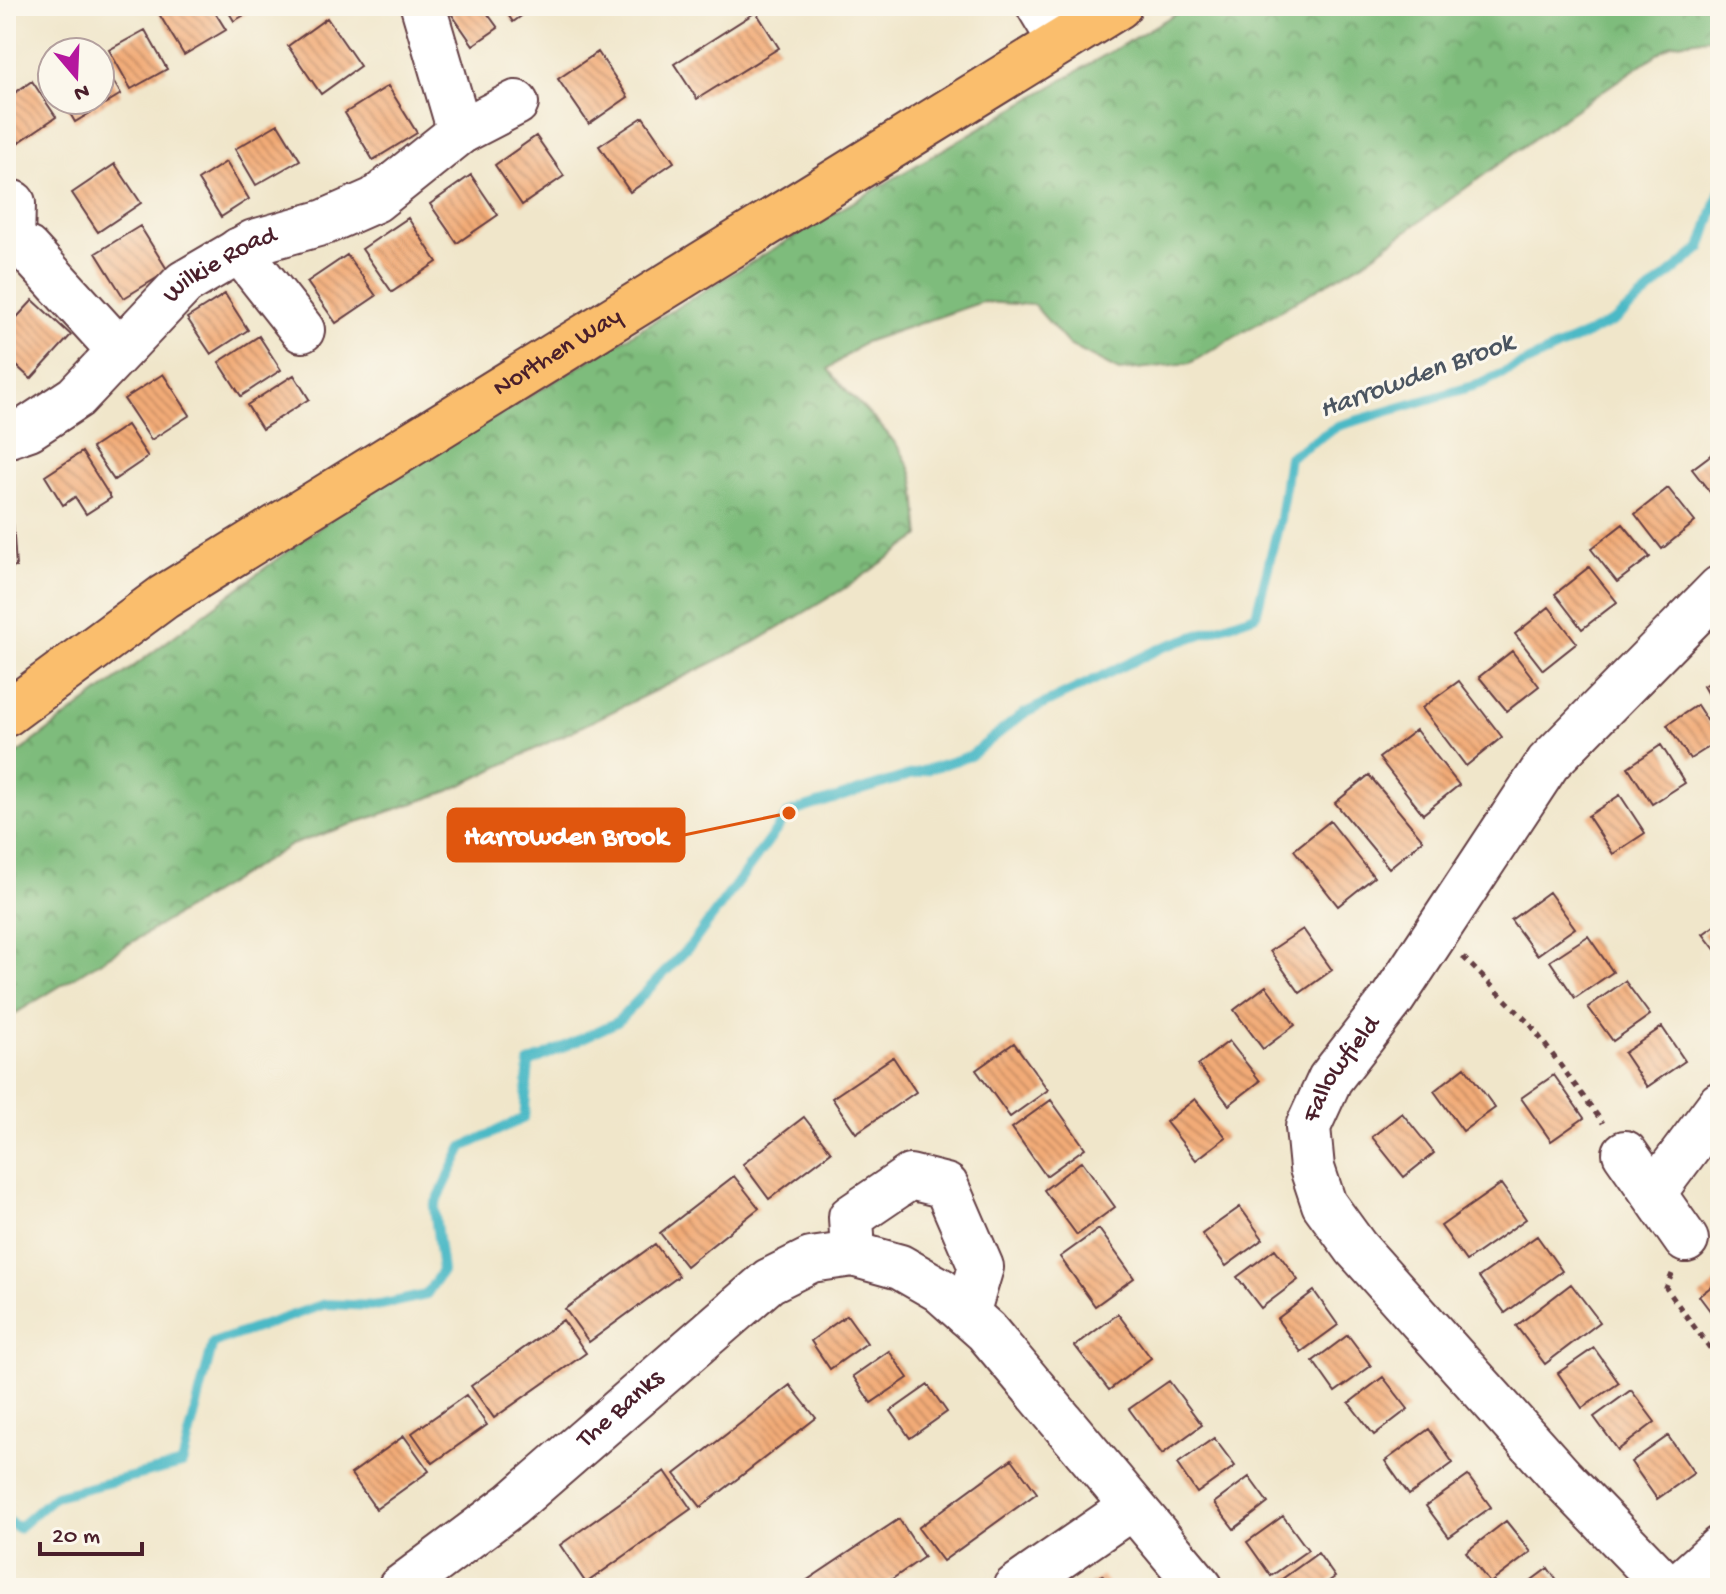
<svg xmlns="http://www.w3.org/2000/svg" width="1726" height="1594" viewBox="0 0 1726 1594" font-family="'Gochi Hand',sans-serif">
	<style>
		.forest { fill: url(#forest-crowns); stroke: #646e53; stroke-width: 2 }
		.lines { fill: none; stroke-linecap: round; stroke-linejoin: round }
		.stream { stroke: #4cb9c6; stroke-width: 10 }
		.building { fill: url(#building-back-hatch) }
		.minor-casing { stroke: #633d43; stroke-width: 48 }
		.major-casing { stroke: #633d43; stroke-width: 48 }
		.path { stroke: #633d43; stroke-width: 5; stroke-dasharray: 6 6; stroke-linecap: butt }
		.minor { stroke: #fff; stroke-width: 44 }
		.major { stroke: #fabe6d; stroke-width: 44 }
		.labels { text-anchor: middle; dominant-baseline: central; stroke-width: 6; stroke-linejoin: round; paint-order: stroke }
		.street-label { font-size: 26px; fill: #4a1f2b; stroke: #fbf7ec }
		.water-label { font-size: 28px; font-style: italic; fill: #4b5561; stroke: #fbf7ec }
		.leader { fill: none; stroke: #e0560e; stroke-width: 3 }
		.callout-dot { fill: #e0560e; stroke: #fbf7ec; stroke-width: 3 }
		.callout { fill: #e0560e; stroke: #e0560e; stroke-width: 3 }
		.callout-label { font-size: 28px; text-anchor: middle; font-weight: bold; fill: #fff }
	</style>
	<defs>
		<pattern id="forest-crowns" width="20" height="18" patternUnits="userSpaceOnUse" patternTransform="scale(2)"><rect width="20" height="18" fill="#7ebc7b"/><path d="M2 6a3 3 0 1 1 6 0M12 15a3 3 0 1 1 6 0" fill="none" stroke="#699865"/></pattern>
		<pattern id="building-back-hatch" width="6" height="6" patternUnits="userSpaceOnUse" patternTransform="scale(2)"><rect width="6" height="6" fill="#f2ab77"/><path d="M-1 5l2 2M0 0l6 6M5-1l2 2" fill="none" stroke="#c68b62"/></pattern>
	</defs>
	<rect width="100%" height="100%" fill="#fbf7ec"/>
	<filter id="ink" filterUnits="userSpaceOnUse"><feTurbulence type="fractalNoise" baseFrequency=".0125" numOctaves="2"/><feDisplacementMap in="SourceGraphic" scale="16" xChannelSelector="R" yChannelSelector="G"/><feConvolveMatrix kernelMatrix="1 2 1 2 8 2 1 2 1" color-interpolation-filters="sRGB"/></filter>
	<filter id="wash" filterUnits="userSpaceOnUse"><feTurbulence type="fractalNoise" baseFrequency=".006" numOctaves="4" result="noise"/><feDisplacementMap in="SourceGraphic" scale="32" xChannelSelector="R" yChannelSelector="G"/><feGaussianBlur stdDeviation="1.8" result="paint"/><feColorMatrix in="noise" values="0 0 0 0 0 0 0 0 0 0 0 0 0 0 0 0 0 1.4 0 .05"/><feComposite in="paint" operator="in"/></filter>
	<g filter="url(#wash)">
		<rect width="100%" height="100%" fill="#f0e6ca"/>
		<!-- forest -->
		<path class="forest" d="M1189 6H1720V36L1672 44 1564 117 1365 261 1190 363 1119 371 1069 345 1034 305 982 302 865 342 828 369C853 404 897 432 912 473 918 491 917 517 920 536L850 585 755 642 449 791 291 845 6 1019V762L348 506 790 239Z"/>
		<g class="lines">
			<!-- stream -->
			<path class="stream" d="M6 1520 18 1528 55 1496 182 1464 213 1343 325 1304 376 1306 426 1295 442 1271 434 1207 463 1147 524 1118 529 1063 617 1022 692 944 789 813 970 756 1023 714 1161 648 1256 615 1280 519 1289 457 1338 426 1480 384 1614 321 1701 248 1720 191"/>
		</g>
		<g id="blocks">
			<!-- building -->
			<path class="building" d="M160 6H211L226 30 184 55 156 9Z
				M225 6H260L234 21Z
				M446 6H482L498 28 473 45Z
				M502 6H535L513 22Z
				M756 12 779 48 697 99 674 64Z
				M327 18 360 66 321 94 288 46Z
				M145 30 167 69 131 89 109 50Z
				M598 52 628 97 589 124 558 79Z
				M100 59 121 94 75 122 62 100H100Z
				M32 81 56 117 6 151V99Z
				M388 86 417 133 373 160 345 113Z
				M643 117 674 162 630 192 599 146Z
				M278 124 300 160 256 185 235 149Z
				M536 136 564 176 522 205 495 165Z
				M226 162 249 199 221 217 198 180Z
				M115 164 141 203 98 232 72 193Z
				M471 175 498 215 457 243 430 204Z
				M408 218 437 262 392 292 362 249Z
				M140 226 168 271 124 298 96 253Z
				M347 255 376 296 336 323 307 282Z
				M225 294 248 330 211 354 187 318Z
				M33 300 71 335 31 379 6 356V329Z
				M259 336 281 370 241 396 219 362Z
				M163 374 190 415 151 440 124 399Z
				M294 375 309 399 262 429 247 405Z
				M127 425 148 457 114 480 92 448Z
				M1720 448V505L1692 469Z
				M82 452 111 498 86 514 75 497 63 505 45 476Z
				M1668 488 1695 522 1662 549 1635 514Z
				M13 522 16 567 6 568V523Z
				M1623 524 1650 557 1617 582 1591 549Z
				M1589 567 1617 602 1582 629 1555 594Z
				M1549 607 1577 643 1543 670 1515 634Z
				M1512 651 1539 686 1507 711 1479 677Z
				M1720 676V715L1703 686Z
				M1459 681 1502 737 1466 766 1422 708Z
				M1697 705 1720 740 1690 759 1667 725Z
				M1416 730 1459 785 1423 814 1379 758Z
				M1661 745 1685 783 1652 804 1628 767Z
				M1369 775 1423 840 1389 868 1335 803Z
				M1620 795 1645 833 1613 854 1588 816Z
				M1330 821 1374 877 1338 906 1294 850Z
				M1549 892 1575 928 1537 955 1511 920Z
				M1720 922V956L1703 934Z
				M1303 929 1332 970 1300 993 1270 951Z
				M1588 936 1613 972 1575 998 1550 961Z
				M1625 981 1650 1015 1613 1041 1588 1007Z
				M1266 986 1295 1025 1263 1049 1234 1010Z
				M1662 1027 1685 1061 1647 1087 1624 1053Z
				M1229 1041 1260 1081 1229 1105 1198 1065Z
				M1014 1043 1048 1090 1010 1117 976 1070Z
				M893 1057 916 1092 856 1133 832 1098Z
				M1465 1067 1495 1108 1463 1131 1434 1091Z
				M1554 1075 1584 1118 1551 1141 1521 1098Z
				M1195 1099 1226 1137 1196 1160 1166 1122Z
				M1051 1100 1085 1148 1046 1176 1012 1128Z
				M1402 1113 1434 1153 1404 1177 1372 1137Z
				M804 1117 831 1152 769 1199 743 1164Z
				M1082 1161 1115 1207 1077 1235 1044 1190Z
				M734 1176 759 1208 686 1266 660 1233Z
				M1501 1184 1526 1219 1466 1261 1441 1226Z
				M1240 1207 1263 1239 1226 1266 1202 1234Z
				M1099 1229 1134 1278 1095 1306 1060 1257Z
				M1537 1236 1562 1271 1505 1313 1479 1277Z
				M655 1244 679 1276 589 1342 565 1309Z
				M1275 1249 1298 1280 1261 1308 1237 1277Z
				M1720 1280V1324L1699 1296Z
				M1571 1284 1600 1322 1545 1364 1516 1326Z
				M1314 1291 1338 1325 1301 1352 1277 1319Z
				M1118 1314 1151 1358 1109 1390 1075 1346Z
				M847 1315 867 1343 830 1369 811 1341Z
				M563 1320 586 1353 494 1418 471 1386Z
				M1348 1335 1371 1366 1335 1392 1313 1361Z
				M1594 1348 1619 1383 1582 1408 1558 1373Z
				M889 1351 908 1378 871 1403 853 1376Z
				M1383 1377 1408 1409 1374 1435 1349 1403Z
				M1169 1381 1202 1425 1162 1454 1129 1409Z
				M790 1385 816 1418 701 1507 675 1474Z
				M928 1385 947 1412 910 1438 891 1411Z
				M1631 1390 1655 1422 1618 1450 1594 1417Z
				M466 1395 487 1425 433 1463 412 1433Z
				M1429 1429 1453 1463 1409 1495 1385 1461Z
				M404 1436 429 1471 376 1509 351 1474Z
				M1668 1436 1694 1473 1657 1499 1631 1462Z
				M1214 1438 1235 1466 1197 1493 1177 1464Z
				M1012 1459 1037 1493 943 1561 918 1528Z
				M665 1471 691 1509 586 1583 560 1545Z
				M1468 1476 1491 1507 1449 1537 1426 1506Z
				M1249 1477 1268 1503 1234 1529 1214 1503Z
				M1283 1516 1308 1550 1271 1576 1247 1542Z
				M899 1519 924 1557 879 1588H807L803 1583Z
				M1506 1521 1531 1552 1490 1583 1466 1552Z
				M1318 1553 1335 1577 1319 1588H1289L1282 1579Z
				M1548 1568 1562 1588H1521Z
				M1102 1575 1112 1588H1085Z"/>
		</g>
	</g>
	<g filter="url(#ink)">
		<use href="#blocks" fill-opacity="0" stroke="#633d43" stroke-width="2"/>
		<g class="lines">
			<defs>
				<g id="minor">
					<path d="M423 6 460 132"/>
					<path d="M1039 6 1060 41"/>
					<path d="M12 244 13 203"/>
					<path d="M6 246 12 244 27 249 118 349"/>
					<path d="M239 250 302 330"/>
					<path id="s1" d="M6 436 29 428 76 397 184 283 254 242 325 222 375 200 460 132 516 103"/>
					<path d="M1625 1153 1686 1240"/>
					<path d="M1655 1191 1720 1104"/>
					<path d="M853 1254 851 1217 910 1177 946 1186 981 1267 967 1314"/>
					<path id="s2" d="M400 1588 511 1505 769 1281 811 1260 853 1254 900 1267 940 1290 986 1331 1201 1588"/>
					<path d="M1015 1588 1132 1507"/>
					<path id="s3" d="M1668 1588 1563 1479 1356 1248 1324 1204 1312 1168 1308 1127 1330 1079 1393 998 1548 763 1720 588"/>
					<path d="M1676 1588 1720 1548"/>
				</g>
				<g id="major">
					<path id="s4" d="M6 714 164 597 1119 6"/>
				</g>
			</defs>
			<!-- minor casing -->
			<use href="#minor" class="minor-casing"/>
			<!-- major casing -->
			<use href="#major" class="major-casing"/>
			<!-- path -->
			<path class="path" d="M1463 957 1530 1024 1603 1123
				M1672 1274 1666 1288 1720 1362"/>
			<!-- minor -->
			<use href="#minor" class="minor"/>
			<!-- major -->
			<use href="#major" class="major"/>
		</g>
	</g>
	<g class="labels">
		<!-- street labels -->
		<g class="street-label">
			<text stroke="none"><textPath href="#s1" startOffset="278">Wilkie Road</textPath></text>
			<text stroke="none"><textPath href="#s4" startOffset="660">Northen Way</textPath></text>
			<text stroke="none"><textPath href="#s3" startOffset="662">Fallowfield</textPath></text>
			<text stroke="none"><textPath href="#s2" startOffset="284">The Banks</textPath></text>
		</g>
		<!-- water labels -->
		<g class="water-label">
			<text transform="translate(1417 377) rotate(-20)">Harrowden Brook</text>
		</g>
	</g>
	<!-- callouts -->
	<path class="leader" d="M789 813L684 835"/>
	<circle class="callout-dot" cx="789" cy="813" r="8"/>
	<rect class="callout" x="448" y="809" width="236" height="52" rx="8"/>
	<g class="callout-label">
		<text x="566" y="844">Harrowden Brook</text>
	</g>
	<!-- margin -->
	<rect width="1726" height="1594" fill="none" stroke="#fbf7ec" stroke-width="32"/>
	<!-- north arrow -->
	<g transform="translate(76 76) rotate(161)"><circle r="38" fill="#fbf7ec" stroke="#b4a19f" stroke-width="2"/>
	<path d="M0-6L14 30L0 20L-14 30Z" fill="#b5179e"/>
	<text y="-12" font-size="22" font-weight="bold" text-anchor="middle" fill="#4a1f2b">N</text>
	</g>
	<!-- scale -->
	<path d="M40 1542v12h102v-12" fill="none" stroke="#4a1f2b" stroke-width="4"/>
	<text x="52" y="1542" font-size="24" fill="#4a1f2b" stroke="#fbf7ec" stroke-width="6" paint-order="stroke">20 m</text>
</svg>
